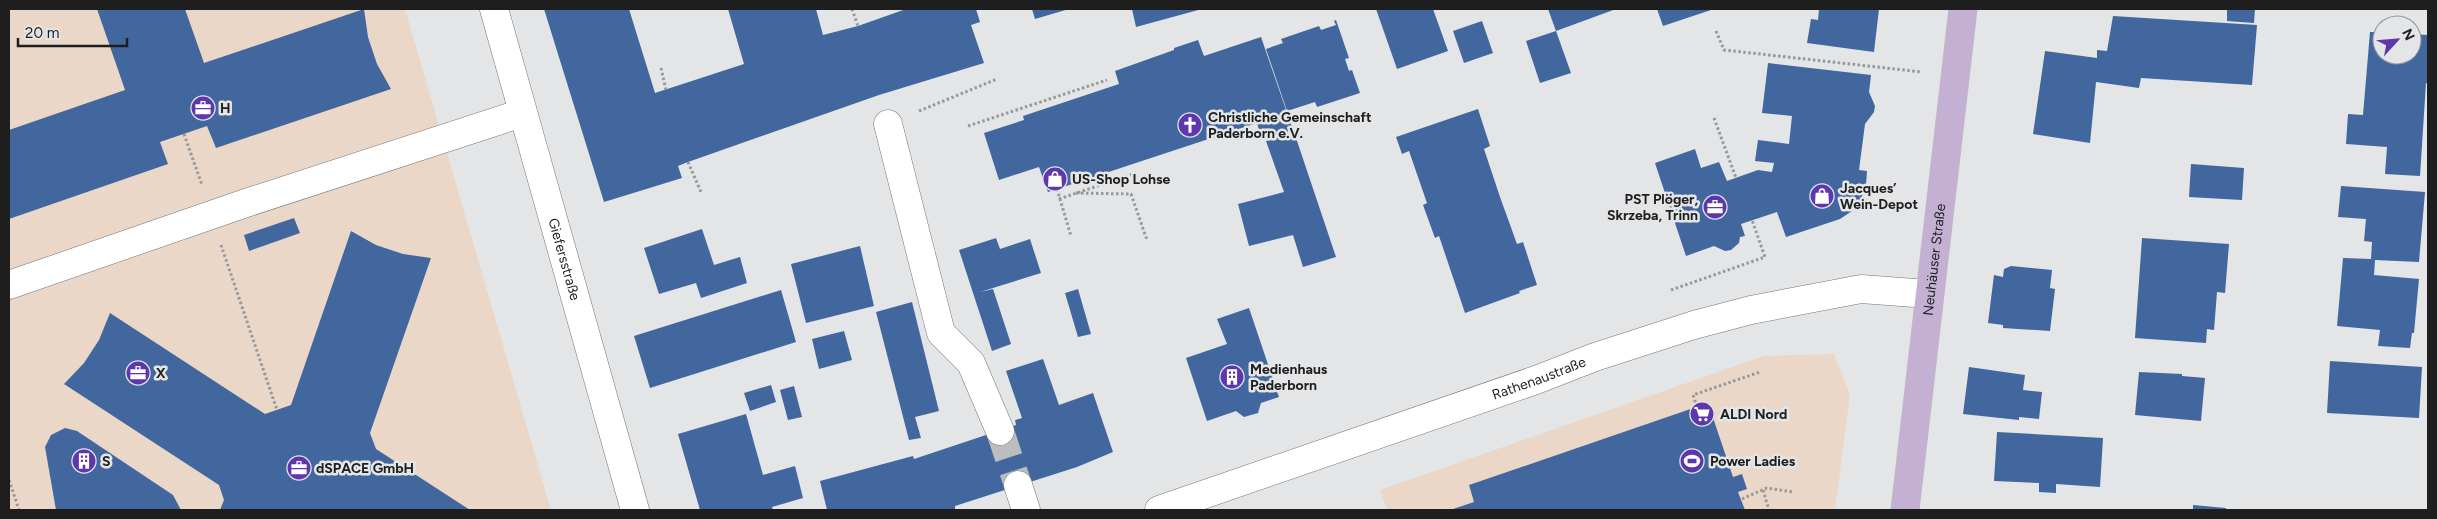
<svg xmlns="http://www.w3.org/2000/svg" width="2437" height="519" viewBox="0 0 2437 519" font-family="Figtree,sans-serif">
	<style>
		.commercial { fill: #ebd7c8 }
		.building { fill: #41679e }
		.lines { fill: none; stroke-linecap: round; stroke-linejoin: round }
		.minor-tunnel { stroke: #bcbdbf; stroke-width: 28; stroke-dasharray: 28 14; stroke-linecap: butt }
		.minor-casing { stroke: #737577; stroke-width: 29 }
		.major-casing { stroke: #c0c0c0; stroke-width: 29 }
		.path { stroke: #97989a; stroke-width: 3; stroke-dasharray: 2.5 2.5; stroke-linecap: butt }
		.minor { stroke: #fff; stroke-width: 28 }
		.major { stroke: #c4b0d3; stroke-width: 28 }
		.labels { text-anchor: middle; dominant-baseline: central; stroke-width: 5; stroke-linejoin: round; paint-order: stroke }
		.poi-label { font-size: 14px; font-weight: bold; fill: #1e1e1f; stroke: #e3e5e7; text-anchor: start }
		.street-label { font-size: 14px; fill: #1e1e1f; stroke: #e3e5e7 }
	</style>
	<rect width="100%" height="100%" fill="#e3e5e7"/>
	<!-- commercial -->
	<path class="commercial" d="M9 9H405L551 510H9Z
		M1834 354 1850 394 1835 510H1387L1380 490 1764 356Z"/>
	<!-- building -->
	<path class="building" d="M97 9H185L204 63 364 9 368 37 377 64 391 89 216 148 207 126 160 142 168 164 9 219V130L125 90Z
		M544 9H629L655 93 744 64 728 9H816L823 35 858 26 906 9H976L980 22 971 25 984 63 879 95 688 162 678 166 682 178 604 202Z
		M1032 9H1069L1035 19Z
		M1132 9H1202L1136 27Z
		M1376 9H1433L1448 51 1397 69Z
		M1548 9H1616L1556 31Z
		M1657 9H1714L1663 26Z
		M1819 9H1879L1874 52 1807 43 1811 19 1818 20Z
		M2227 9H2255L2254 23 2227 21Z
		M2113 16 2257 25 2252 85 2141 78 2139 88 2096 82 2090 143 2033 134 2045 51 2097 58V50L2107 51Z
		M1336 20 1349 58 1345 59 1349 71 1352 70 1360 93 1317 107 1315 102 1287 111 1266 49 1283 43 1281 39 1319 26 1321 30 1336 25 1334 21Z
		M1482 21 1493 53 1464 63 1453 31Z
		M1556 31 1571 73 1540 83 1526 41Z
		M2370 32H2382V55H2412V34L2428 35V84L2426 83 2420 176 2385 174 2387 147 2346 144 2348 114 2363 115Z
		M1261 37 1293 130 1262 140 1257 123 1048 192 1039 167 999 180 984 133 1024 120 1023 116 1119 84 1115 71 1174 50V48L1198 40 1204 56Z
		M1768 63 1871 75 1869 92 1875 106 1874 112 1865 124 1859 170 1867 171 1866 185 1861 199 1852 211 1840 219 1786 237 1777 212 1741 224 1745 236 1740 237 1739 243 1731 250 1725 251 1714 246 1686 256 1655 163 1695 149 1701 168 1719 162 1727 181 1758 170 1772 172 1774 163 1755 161 1758 140 1789 144 1792 116 1762 113Z
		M1478 109 1490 146 1484 149 1500 197 1517 244 1523 242 1537 285 1519 291 1520 293 1465 313 1439 236 1435 238 1423 205 1427 203 1409 151 1402 154 1396 137Z
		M1294 132 1336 257 1303 267 1293 235 1249 246 1238 204 1284 192 1266 141Z
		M2191 164 2244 168 2242 200 2189 197Z
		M2341 186 2425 192 2419 262 2375 260 2374 275 2419 279 2414 333H2412L2410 348 2378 346 2380 330 2337 326 2343 258 2371 259 2372 242 2364 241 2366 219 2338 217Z
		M294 218 300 233 249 251 244 235Z
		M702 229 714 265 740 257 747 283 701 298 696 283 659 294 644 248Z
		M351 231 376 245 403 254 431 258 370 433 376 449 470 510H220L224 500 219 485 64 384 84 363 99 340 110 313 265 414 291 405Z
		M996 238 1000 249 1030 239 1041 273 980 292 993 289 1011 344 992 351 959 250Z
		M2142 238 2229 244 2225 293 2217 292 2214 330 2207 329 2206 343 2135 338Z
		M860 246 874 306 806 323 791 264Z
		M2011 266 2052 270 2050 288 2055 289 2050 331 2003 328V325L1988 323 1994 275 2003 277 2004 269Z
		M1078 289 1091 334 1078 337 1065 293Z
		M781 290 796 342 650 388 634 336Z
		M912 302 939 411 915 417 921 438 909 440 876 312Z
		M1249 308 1279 397 1261 403 1258 413 1244 417 1236 411 1207 421 1186 358 1227 344 1217 319Z
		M844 331 852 360 819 369 812 339Z
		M1043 359 1059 405 1093 393 1113 452 1077 467 955 506V510H827L820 481 913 456 914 459 1016 425 1015 420 1022 418 1006 371Z
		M2330 361 2422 367 2419 418 2327 413Z
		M1969 367 2025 375 2023 390 2042 392 2039 419 2019 417V420L1963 414Z
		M2139 372 2182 374V376L2205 378 2201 421 2135 415Z
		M771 385 776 402 750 411 744 393Z
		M794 386 802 417 788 420 780 390Z
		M1708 403 1733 477 1742 474 1747 489 1738 492 1745 510H1450L1474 502 1469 485Z
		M746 414 763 475 795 466 803 498 772 507 773 510H700L678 434Z
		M65 428 77 431 173 495 181 510H56L45 447 51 435Z
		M1997 432 2103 438 2100 487 2056 484V493L2039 492V483L1994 481Z
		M2193 505 2226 508V510H2193Z"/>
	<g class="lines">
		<!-- minor-tunnel -->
		<path class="minor-tunnel" d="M1000 431 1018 485"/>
		<defs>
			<g id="minor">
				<path id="s1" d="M494 9 635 510"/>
				<path d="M888 124 941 333 971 363 1000 431"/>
				<path d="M9 285 246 203 522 113"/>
				<path d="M1018 485 1026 510"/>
				<path id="s2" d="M1159 510 1536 380 1595 357 1694 325 1751 310 1861 289 1928 294"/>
			</g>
			<g id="major">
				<path id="s3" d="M1905 510 1963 9"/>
			</g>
		</defs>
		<!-- minor casing -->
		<use href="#minor" class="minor-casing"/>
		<!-- major casing -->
		<use href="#major" class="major-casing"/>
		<!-- path -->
		<path class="path" d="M852 9 858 26
			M1716 31 1724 50 1922 72
			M661 68 666 90
			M919 111 997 79
			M1714 118 1736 178
			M968 126 1107 80
			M184 134 202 185
			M688 162 701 192
			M1057 189 1071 236
			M1076 193 1131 194 1147 240
			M1059 199 1136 173
			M221 245 277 410
			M1671 290 1765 257 1752 220
			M1697 407 1693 395 1760 372
			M9 480 19 510
			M1763 490 1769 510
			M1742 499 1767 488 1793 492"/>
		<!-- minor -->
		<use href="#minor" class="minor"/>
		<!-- major -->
		<use href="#major" class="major"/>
	</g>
	<!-- icons -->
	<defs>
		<symbol id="office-disc" viewBox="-11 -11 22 22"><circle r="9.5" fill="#5e36ae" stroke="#e3e5e7"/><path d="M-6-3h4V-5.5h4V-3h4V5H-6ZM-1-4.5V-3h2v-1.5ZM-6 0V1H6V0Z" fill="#fff"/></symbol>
		<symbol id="church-disc" viewBox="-11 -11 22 22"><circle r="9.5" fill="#5e36ae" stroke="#e3e5e7"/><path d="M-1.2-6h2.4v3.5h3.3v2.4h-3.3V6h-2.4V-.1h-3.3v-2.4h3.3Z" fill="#fff"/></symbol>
		<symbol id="shop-disc" viewBox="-11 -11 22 22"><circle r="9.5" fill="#5e36ae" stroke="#e3e5e7"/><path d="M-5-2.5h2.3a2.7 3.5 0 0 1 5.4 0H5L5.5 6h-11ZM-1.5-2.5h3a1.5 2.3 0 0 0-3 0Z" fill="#fff"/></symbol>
		<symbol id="building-disc" viewBox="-11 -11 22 22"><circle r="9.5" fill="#5e36ae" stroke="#e3e5e7"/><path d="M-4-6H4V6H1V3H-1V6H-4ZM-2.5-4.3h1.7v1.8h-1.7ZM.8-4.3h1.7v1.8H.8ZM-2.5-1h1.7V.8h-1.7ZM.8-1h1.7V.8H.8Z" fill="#fff"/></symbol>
		<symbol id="supermarket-disc" viewBox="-11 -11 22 22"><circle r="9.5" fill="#5e36ae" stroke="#e3e5e7"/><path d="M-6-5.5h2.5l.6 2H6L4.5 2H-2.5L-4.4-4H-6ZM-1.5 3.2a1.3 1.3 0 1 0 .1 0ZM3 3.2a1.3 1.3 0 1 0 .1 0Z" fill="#fff"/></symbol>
		<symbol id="stadium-disc" viewBox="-11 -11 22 22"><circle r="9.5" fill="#5e36ae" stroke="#e3e5e7"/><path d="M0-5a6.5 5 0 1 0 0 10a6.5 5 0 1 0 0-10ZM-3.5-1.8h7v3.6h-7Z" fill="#fff"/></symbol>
	</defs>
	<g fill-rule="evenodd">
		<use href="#office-disc" x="189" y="94" width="28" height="28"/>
		<use href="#church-disc" x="1176" y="111" width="28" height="28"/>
		<use href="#shop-disc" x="1041" y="165" width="28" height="28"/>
		<use href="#shop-disc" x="1808" y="182" width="28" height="28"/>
		<use href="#office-disc" x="1701" y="193" width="28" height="28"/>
		<use href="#office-disc" x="124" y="359" width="28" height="28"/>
		<use href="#building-disc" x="1218" y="363" width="28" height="28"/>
		<use href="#supermarket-disc" x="1688" y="400" width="28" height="28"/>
		<use href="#building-disc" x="70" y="447" width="28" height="28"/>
		<use href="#stadium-disc" x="1678" y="447" width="28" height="28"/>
		<use href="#office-disc" x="285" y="454" width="28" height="28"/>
	</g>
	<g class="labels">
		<!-- poi labels -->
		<g class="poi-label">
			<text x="220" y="108">H</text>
			<text x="1208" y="117">Christliche Gemeinschaft<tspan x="1208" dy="16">Paderborn e.V.</tspan></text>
			<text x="1072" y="179">US-Shop Lohse</text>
			<text x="1840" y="188">Jacques’<tspan x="1840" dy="16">Wein-Depot</tspan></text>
			<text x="1698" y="199" text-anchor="end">PST Plöger,<tspan x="1698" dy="16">Skrzeba, Trinn</tspan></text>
			<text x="1250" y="369">Medienhaus<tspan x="1250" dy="16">Paderborn</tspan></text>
			<text x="156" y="373">X</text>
			<text x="1720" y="414">ALDI Nord</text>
			<text x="102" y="461">S</text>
			<text x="1710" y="461">Power Ladies</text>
			<text x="316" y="468">dSPACE GmbH</text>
		</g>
		<!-- street labels -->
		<g class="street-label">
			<text stroke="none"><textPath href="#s1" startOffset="260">Giefersstraße</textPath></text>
			<text stroke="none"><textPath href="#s3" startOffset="252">Neuhäuser Straße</textPath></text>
			<text stroke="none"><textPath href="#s2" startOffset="402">Rathenaustraße</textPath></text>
		</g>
	</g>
	<!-- border -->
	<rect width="2437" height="519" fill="none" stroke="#1e1e1f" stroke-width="20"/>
	<!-- north arrow -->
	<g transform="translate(2397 40) rotate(64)"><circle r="24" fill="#e3e5e7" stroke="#949597"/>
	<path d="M0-4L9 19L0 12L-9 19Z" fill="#5e36ae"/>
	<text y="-8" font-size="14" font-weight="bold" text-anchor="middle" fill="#1e1e1f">N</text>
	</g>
	<!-- scale -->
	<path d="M18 38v8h109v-8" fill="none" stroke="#1e1e1f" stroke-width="2.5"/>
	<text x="25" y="38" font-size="15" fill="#1e1e1f" stroke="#e3e5e7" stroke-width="4" paint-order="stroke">20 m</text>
</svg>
